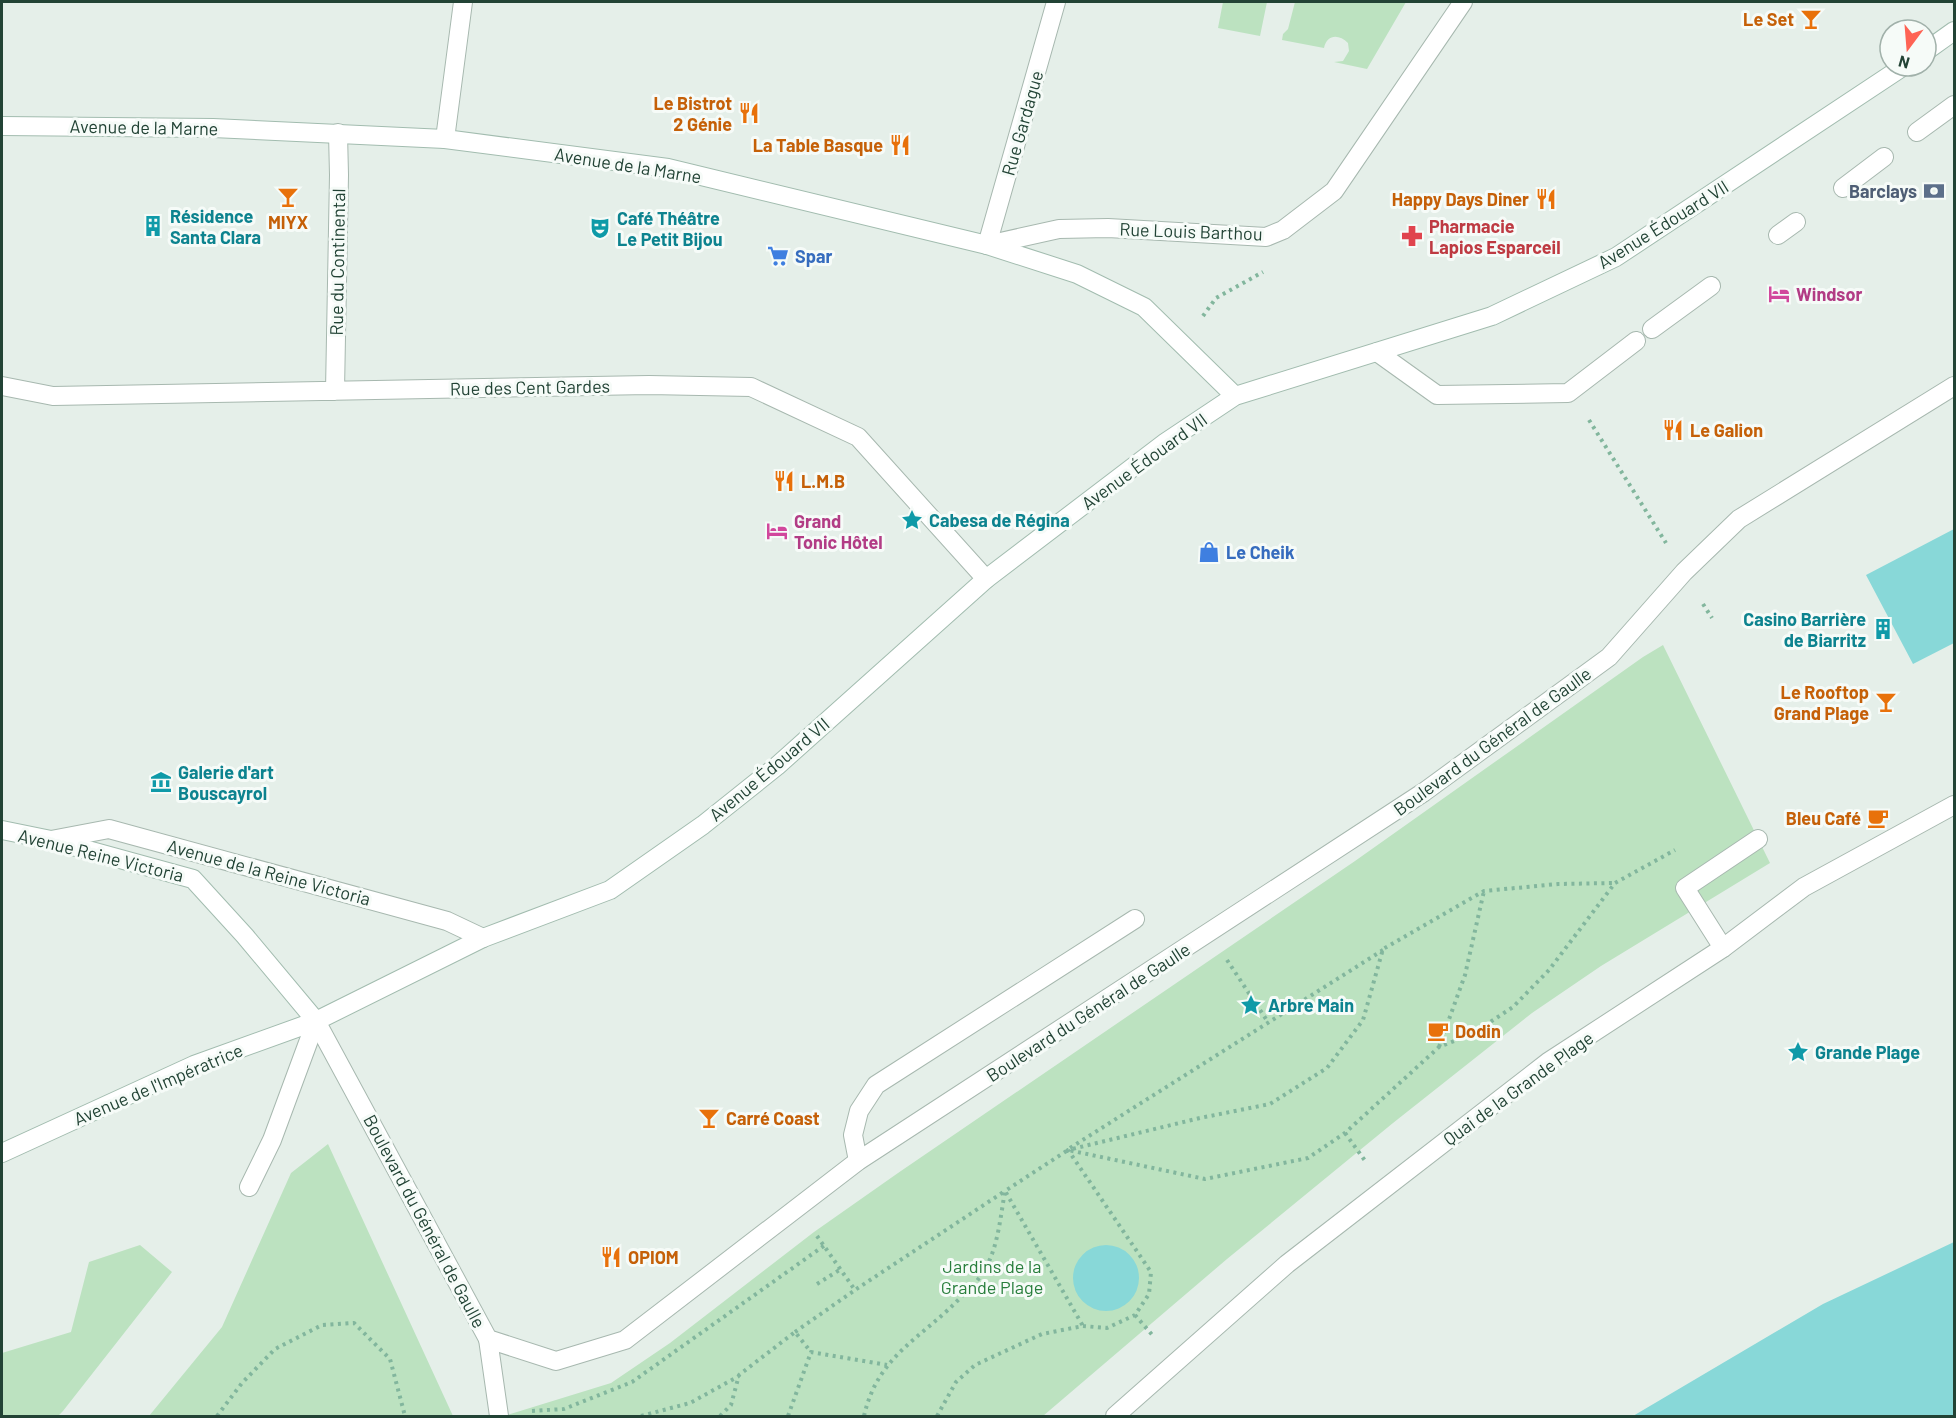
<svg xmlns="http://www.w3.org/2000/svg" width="1956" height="1418" viewBox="0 0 1956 1418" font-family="Barlow,sans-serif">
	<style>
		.green { fill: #bce2c0 }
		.water { fill: #88d8d8 }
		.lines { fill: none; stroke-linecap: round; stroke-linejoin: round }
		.service-casing { stroke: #a7b8af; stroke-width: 20 }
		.pedestrian-casing { stroke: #a7b8af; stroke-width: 20 }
		.minor-casing { stroke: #a7b8af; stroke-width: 20 }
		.tertiary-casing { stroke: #a7b8af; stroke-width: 20 }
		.secondary-casing { stroke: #a2bcaf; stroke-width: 20 }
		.path { stroke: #82b69d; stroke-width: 4; stroke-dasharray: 3 4.5; stroke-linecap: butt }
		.service { stroke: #fff; stroke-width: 18 }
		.pedestrian { stroke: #fff; stroke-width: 18 }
		.minor { stroke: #fff; stroke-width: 18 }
		.tertiary { stroke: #fff; stroke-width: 18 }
		.secondary { stroke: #fff; stroke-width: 18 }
		.labels { text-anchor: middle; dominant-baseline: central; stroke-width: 6; stroke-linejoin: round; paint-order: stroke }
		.food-label { font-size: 18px; font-weight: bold; fill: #c56008; stroke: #f6fbf8; text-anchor: end }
		.street-label { font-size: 18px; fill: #224335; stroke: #f6fbf8 }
		.service-label { font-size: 18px; font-weight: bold; fill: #4e5e75; stroke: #f6fbf8; text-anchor: end }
		.culture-label { font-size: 18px; font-weight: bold; fill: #0d838f; stroke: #f6fbf8; text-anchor: start }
		.health-label { font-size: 18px; font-weight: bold; fill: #be3a42; stroke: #f6fbf8; text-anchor: start }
		.shop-label { font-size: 18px; font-weight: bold; fill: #366cbe; stroke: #f6fbf8; text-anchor: start }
		.hotel-label { font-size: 18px; font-weight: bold; fill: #b23c85; stroke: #f6fbf8; text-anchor: start }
		.park-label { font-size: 18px; fill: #287e3c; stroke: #f6fbf8 }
	</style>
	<rect width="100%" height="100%" fill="#e5efe9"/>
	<!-- green -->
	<path class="green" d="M1223 2H1267L1260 36 1218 28Z
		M1295 2H1406L1367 69 1334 62 1343 61 1349 51 1348 43C1339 34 1327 34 1324 48L1282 40 1283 34 1288 29Z
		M1663 645 1770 863 1601 966 1532 1013 1393 1123 1227 1259 1043 1416H504L611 1383 670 1343 814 1232 898 1173 1355 861 1643 657Z
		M328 1144 453 1416H149L222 1327 291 1173Z
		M140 1245 172 1272 63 1411 58 1416H2V1353L71 1332 89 1262Z"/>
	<!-- water -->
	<path class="water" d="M1954 529V643L1913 664 1866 575Z
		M1954 1242V1416H1633L1823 1304Z
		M1073 1278a33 33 0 1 1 66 0a33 33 0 1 1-66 0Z"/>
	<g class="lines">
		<defs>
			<path id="service" d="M1917 132 1954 105
				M1843 188 1884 157
				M1778 235 1796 222
				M1652 329 1711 286
				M1377 352 1437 395 1568 393 1636 341
				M51 840 109 829 447 921 483 938
				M1723 948 1685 888 1758 839
				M858 1161 853 1135 859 1111 876 1085 1135 919
				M249 1187 272 1140 316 1021"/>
			<path id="pedestrian" d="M488 1339 499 1416
				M1115 1416 1287 1264 1548 1062 1723 948 1804 887 1954 805"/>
			<path id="minor" d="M445 139 463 2
				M987 245 1056 2
				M2 386 53 396 649 385 751 387 858 437 986 579
				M335 391 339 175 338 133
				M316 1021 488 1339 556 1361 625 1340 858 1161 1424 792 1609 657 1684 572 1739 519 1954 386"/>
			<path id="tertiary" d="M987 245 1059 229 1108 228 1266 237 1283 230 1334 191 1463 2"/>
			<path id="secondary" d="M1926 51 1954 31
				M2 126 213 128 445 139 668 168 987 245 1077 274 1144 307 1235 396
				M2 830 51 840 193 879 245 936 316 1021
				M2 1153 194 1065 316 1021 483 938 610 890 703 825 777 766 986 579 1166 442 1235 396 1492 316 1616 257 1904 66"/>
		</defs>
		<!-- service casing -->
		<use href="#service" class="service-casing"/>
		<!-- pedestrian casing -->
		<use href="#pedestrian" class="pedestrian-casing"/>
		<!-- minor casing -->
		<use href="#minor" class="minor-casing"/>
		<!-- tertiary casing -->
		<use href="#tertiary" class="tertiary-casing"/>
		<!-- secondary casing -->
		<use href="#secondary" class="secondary-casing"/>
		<!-- path -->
		<path class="path" d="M1203 316 1216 298 1263 272
			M1589 420 1666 543
			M1703 604 1712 618
			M1227 960 1268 1022
			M1439 1047 1465 975 1484 891
			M1345 1133 1366 1162
			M1070 1148 1383 950
			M817 1236 855 1290 1005 1191 1083 1326
			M817 1284 841 1269
			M1135 1315 1154 1337
			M795 1332 855 1290
			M532 1411 564 1409 632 1382 825 1245
			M217 1416 242 1383 275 1349 322 1325 354 1323 390 1359 405 1416
			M641 1416 690 1403 739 1376
			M720 1416 731 1405 739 1375 795 1332 811 1352
			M788 1416 811 1352 887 1365
			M864 1416C878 1354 923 1338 963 1295 969 1288 977 1282 982 1274 998 1250 1000 1219 1005 1191L1068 1150 1205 1179 1308 1158 1345 1133 1439 1047 1472 1034 1513 1007 1549 970 1615 883 1675 850
			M937 1416 956 1382 975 1365 1042 1334 1083 1326 1107 1328 1135 1315 1149 1294 1151 1272 1068 1150 1200 1118 1270 1104 1327 1068 1363 1020 1383 949 1484 891 1558 884 1614 883"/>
		<!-- service -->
		<use href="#service" class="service"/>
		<!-- pedestrian -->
		<use href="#pedestrian" class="pedestrian"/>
		<!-- minor -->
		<use href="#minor" class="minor"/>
		<!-- tertiary -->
		<use href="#tertiary" class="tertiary"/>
		<!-- secondary -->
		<use href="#secondary" class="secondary"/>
	</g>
	<!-- icons -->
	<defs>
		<symbol id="bar-bare" viewBox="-9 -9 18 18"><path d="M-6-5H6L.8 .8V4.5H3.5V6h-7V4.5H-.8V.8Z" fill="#e8710a" stroke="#f6fbf8" stroke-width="2.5" paint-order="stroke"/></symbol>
		<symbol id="restaurant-bare" viewBox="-9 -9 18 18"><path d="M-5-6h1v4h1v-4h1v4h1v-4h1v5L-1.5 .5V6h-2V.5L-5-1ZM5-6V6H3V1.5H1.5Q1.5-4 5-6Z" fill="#e8710a" stroke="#f6fbf8" stroke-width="2.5" paint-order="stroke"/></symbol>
		<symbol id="bank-bare" viewBox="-9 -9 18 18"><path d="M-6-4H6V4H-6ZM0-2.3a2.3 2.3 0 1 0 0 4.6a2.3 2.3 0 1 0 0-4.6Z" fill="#5c6f8a" stroke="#f6fbf8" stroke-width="2.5" paint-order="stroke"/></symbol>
		<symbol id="building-bare" viewBox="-9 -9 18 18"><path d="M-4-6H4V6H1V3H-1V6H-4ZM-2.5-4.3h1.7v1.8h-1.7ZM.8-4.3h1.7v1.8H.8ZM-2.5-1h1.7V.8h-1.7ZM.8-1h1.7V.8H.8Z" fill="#0f9aa8" stroke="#f6fbf8" stroke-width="2.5" paint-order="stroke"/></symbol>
		<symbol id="theatre-bare" viewBox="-9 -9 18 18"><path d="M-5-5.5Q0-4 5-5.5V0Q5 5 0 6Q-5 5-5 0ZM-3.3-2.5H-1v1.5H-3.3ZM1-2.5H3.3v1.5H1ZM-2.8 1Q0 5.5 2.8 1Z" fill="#0f9aa8" stroke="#f6fbf8" stroke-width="2.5" paint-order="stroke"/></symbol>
		<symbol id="pharmacy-bare" viewBox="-9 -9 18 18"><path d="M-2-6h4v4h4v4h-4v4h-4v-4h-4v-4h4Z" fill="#e0444e" stroke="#f6fbf8" stroke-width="2.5" paint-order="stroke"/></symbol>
		<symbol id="supermarket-bare" viewBox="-9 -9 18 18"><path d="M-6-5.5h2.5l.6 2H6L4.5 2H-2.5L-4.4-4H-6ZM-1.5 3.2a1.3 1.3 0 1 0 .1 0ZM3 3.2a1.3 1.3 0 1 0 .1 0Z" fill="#3f7fe0" stroke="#f6fbf8" stroke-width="2.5" paint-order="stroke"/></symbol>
		<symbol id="hotel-bare" viewBox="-9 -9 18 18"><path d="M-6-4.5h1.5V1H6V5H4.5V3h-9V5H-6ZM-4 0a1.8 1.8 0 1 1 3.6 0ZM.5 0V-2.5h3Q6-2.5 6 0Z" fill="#d1479c" stroke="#f6fbf8" stroke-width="2.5" paint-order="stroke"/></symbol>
		<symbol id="sight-bare" viewBox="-9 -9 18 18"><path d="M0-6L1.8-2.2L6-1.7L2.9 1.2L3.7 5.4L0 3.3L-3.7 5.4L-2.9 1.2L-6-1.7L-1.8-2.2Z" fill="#0f9aa8" stroke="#f6fbf8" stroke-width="2.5" paint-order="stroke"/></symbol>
		<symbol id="shop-bare" viewBox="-9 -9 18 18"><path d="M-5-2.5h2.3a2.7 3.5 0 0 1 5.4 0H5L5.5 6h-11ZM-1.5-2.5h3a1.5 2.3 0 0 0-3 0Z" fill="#3f7fe0" stroke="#f6fbf8" stroke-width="2.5" paint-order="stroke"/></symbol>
		<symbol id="museum-bare" viewBox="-9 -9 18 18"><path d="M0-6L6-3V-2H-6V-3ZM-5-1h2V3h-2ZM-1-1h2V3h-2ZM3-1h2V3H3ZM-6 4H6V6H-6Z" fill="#0f9aa8" stroke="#f6fbf8" stroke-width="2.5" paint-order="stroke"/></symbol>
		<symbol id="cafe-bare" viewBox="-9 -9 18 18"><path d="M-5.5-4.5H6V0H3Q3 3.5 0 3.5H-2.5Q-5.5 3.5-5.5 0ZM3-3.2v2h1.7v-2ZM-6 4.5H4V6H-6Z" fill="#e8710a" stroke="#f6fbf8" stroke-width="2.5" paint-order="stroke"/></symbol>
	</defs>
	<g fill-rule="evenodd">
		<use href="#bar-bare" x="1796" y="4" width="30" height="30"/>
		<use href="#restaurant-bare" x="734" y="98" width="30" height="30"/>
		<use href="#restaurant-bare" x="885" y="130" width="30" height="30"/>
		<use href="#bank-bare" x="1919" y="176" width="30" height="30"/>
		<use href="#bar-bare" x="273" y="182" width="30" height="30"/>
		<use href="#restaurant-bare" x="1531" y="184" width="30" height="30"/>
		<use href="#building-bare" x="138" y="211" width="30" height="30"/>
		<use href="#theatre-bare" x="585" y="213" width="30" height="30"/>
		<use href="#pharmacy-bare" x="1397" y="221" width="30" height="30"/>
		<use href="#supermarket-bare" x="763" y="241" width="30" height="30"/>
		<use href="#hotel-bare" x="1764" y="279" width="30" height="30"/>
		<use href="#restaurant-bare" x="1658" y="415" width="30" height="30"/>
		<use href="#restaurant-bare" x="769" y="466" width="30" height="30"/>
		<use href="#sight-bare" x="897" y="505" width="30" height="30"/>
		<use href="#hotel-bare" x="762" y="516" width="30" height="30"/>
		<use href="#shop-bare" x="1194" y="537" width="30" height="30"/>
		<use href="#building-bare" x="1868" y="614" width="30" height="30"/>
		<use href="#bar-bare" x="1871" y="687" width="30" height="30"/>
		<use href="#museum-bare" x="146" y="767" width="30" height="30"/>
		<use href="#cafe-bare" x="1863" y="803" width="30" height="30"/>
		<use href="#sight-bare" x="1236" y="990" width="30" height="30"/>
		<use href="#cafe-bare" x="1423" y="1016" width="30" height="30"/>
		<use href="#sight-bare" x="1783" y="1037" width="30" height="30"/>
		<use href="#bar-bare" x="694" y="1103" width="30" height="30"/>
		<use href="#restaurant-bare" x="596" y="1242" width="30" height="30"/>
	</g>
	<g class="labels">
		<!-- food labels -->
		<g class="food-label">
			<text x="1794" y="19">Le Set</text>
			<text x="732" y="103">Le Bistrot<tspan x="732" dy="21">2 Génie</tspan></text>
			<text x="883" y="145">La Table Basque</text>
			<text x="1529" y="199">Happy Days Diner</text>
			<text x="288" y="222" text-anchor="middle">MIYX</text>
			<text x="1690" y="430" text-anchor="start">Le Galion</text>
			<text x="801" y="481" text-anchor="start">L.M.B</text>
			<text x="1869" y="692">Le Rooftop<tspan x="1869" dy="21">Grand Plage</tspan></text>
			<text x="1861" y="818">Bleu Café</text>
			<text x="1455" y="1031" text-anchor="start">Dodin</text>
			<text x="726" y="1118" text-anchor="start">Carré Coast</text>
			<text x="628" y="1257" text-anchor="start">OPIOM</text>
		</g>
		<!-- street labels -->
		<g class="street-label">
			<text transform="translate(1022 123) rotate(-74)">Rue Gardague</text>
			<text transform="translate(144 127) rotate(1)">Avenue de la Marne</text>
			<text transform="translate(628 165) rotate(9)">Avenue de la Marne</text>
			<text transform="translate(1663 224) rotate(-32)">Avenue Édouard VII</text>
			<text transform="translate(1191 231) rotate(2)">Rue Louis Barthou</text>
			<text transform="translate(337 262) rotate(-89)">Rue du Continental</text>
			<text transform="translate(530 387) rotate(-1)">Rue des Cent Gardes</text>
			<text transform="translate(1144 461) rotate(-36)">Avenue Édouard VII</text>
			<text transform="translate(1492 741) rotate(-36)">Boulevard du Général de Gaulle</text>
			<text transform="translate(769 769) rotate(-40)">Avenue Édouard VII</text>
			<text transform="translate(101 855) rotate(14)">Avenue Reine Victoria</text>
			<text transform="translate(269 872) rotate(15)">Avenue de la Reine Victoria</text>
			<text transform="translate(1088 1012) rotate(-33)">Boulevard du Général de Gaulle</text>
			<text transform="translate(158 1084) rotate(-23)">Avenue de l'Impératrice</text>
			<text transform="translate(1518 1088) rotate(-36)">Quai de la Grande Plage</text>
			<text transform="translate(425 1221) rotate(62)">Boulevard du Général de Gaulle</text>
		</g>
		<!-- service labels -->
		<g class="service-label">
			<text x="1917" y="191">Barclays</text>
		</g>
		<!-- culture labels -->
		<g class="culture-label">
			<text x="170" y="216">Résidence<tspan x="170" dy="21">Santa Clara</tspan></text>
			<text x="617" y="218">Café Théâtre<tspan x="617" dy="21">Le Petit Bijou</tspan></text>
			<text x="929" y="520">Cabesa de Régina</text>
			<text x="1866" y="619" text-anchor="end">Casino Barrière<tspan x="1866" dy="21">de Biarritz</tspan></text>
			<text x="178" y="772">Galerie d'art<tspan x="178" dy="21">Bouscayrol</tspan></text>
			<text x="1268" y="1005">Arbre Main</text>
			<text x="1815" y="1052">Grande Plage</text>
		</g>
		<!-- health labels -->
		<g class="health-label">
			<text x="1429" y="226">Pharmacie<tspan x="1429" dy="21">Lapios Esparceil</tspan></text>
		</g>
		<!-- shop labels -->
		<g class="shop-label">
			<text x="795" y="256">Spar</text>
			<text x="1226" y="552">Le Cheik</text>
		</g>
		<!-- hotel labels -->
		<g class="hotel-label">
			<text x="1796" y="294">Windsor</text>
			<text x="794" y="521">Grand<tspan x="794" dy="21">Tonic Hôtel</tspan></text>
		</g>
		<!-- park labels -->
		<g class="park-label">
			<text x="992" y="1266">Jardins de la<tspan x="992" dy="21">Grande Plage</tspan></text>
		</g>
	</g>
	<!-- border -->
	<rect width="1956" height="1418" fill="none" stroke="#224335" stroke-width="6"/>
	<!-- north arrow -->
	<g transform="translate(1908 48) rotate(196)"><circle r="28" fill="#f6fbf8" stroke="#a1b1aa" stroke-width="1.5"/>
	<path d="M0-4.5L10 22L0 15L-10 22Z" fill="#fe6354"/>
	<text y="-9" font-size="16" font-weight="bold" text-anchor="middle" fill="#224335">N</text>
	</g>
</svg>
